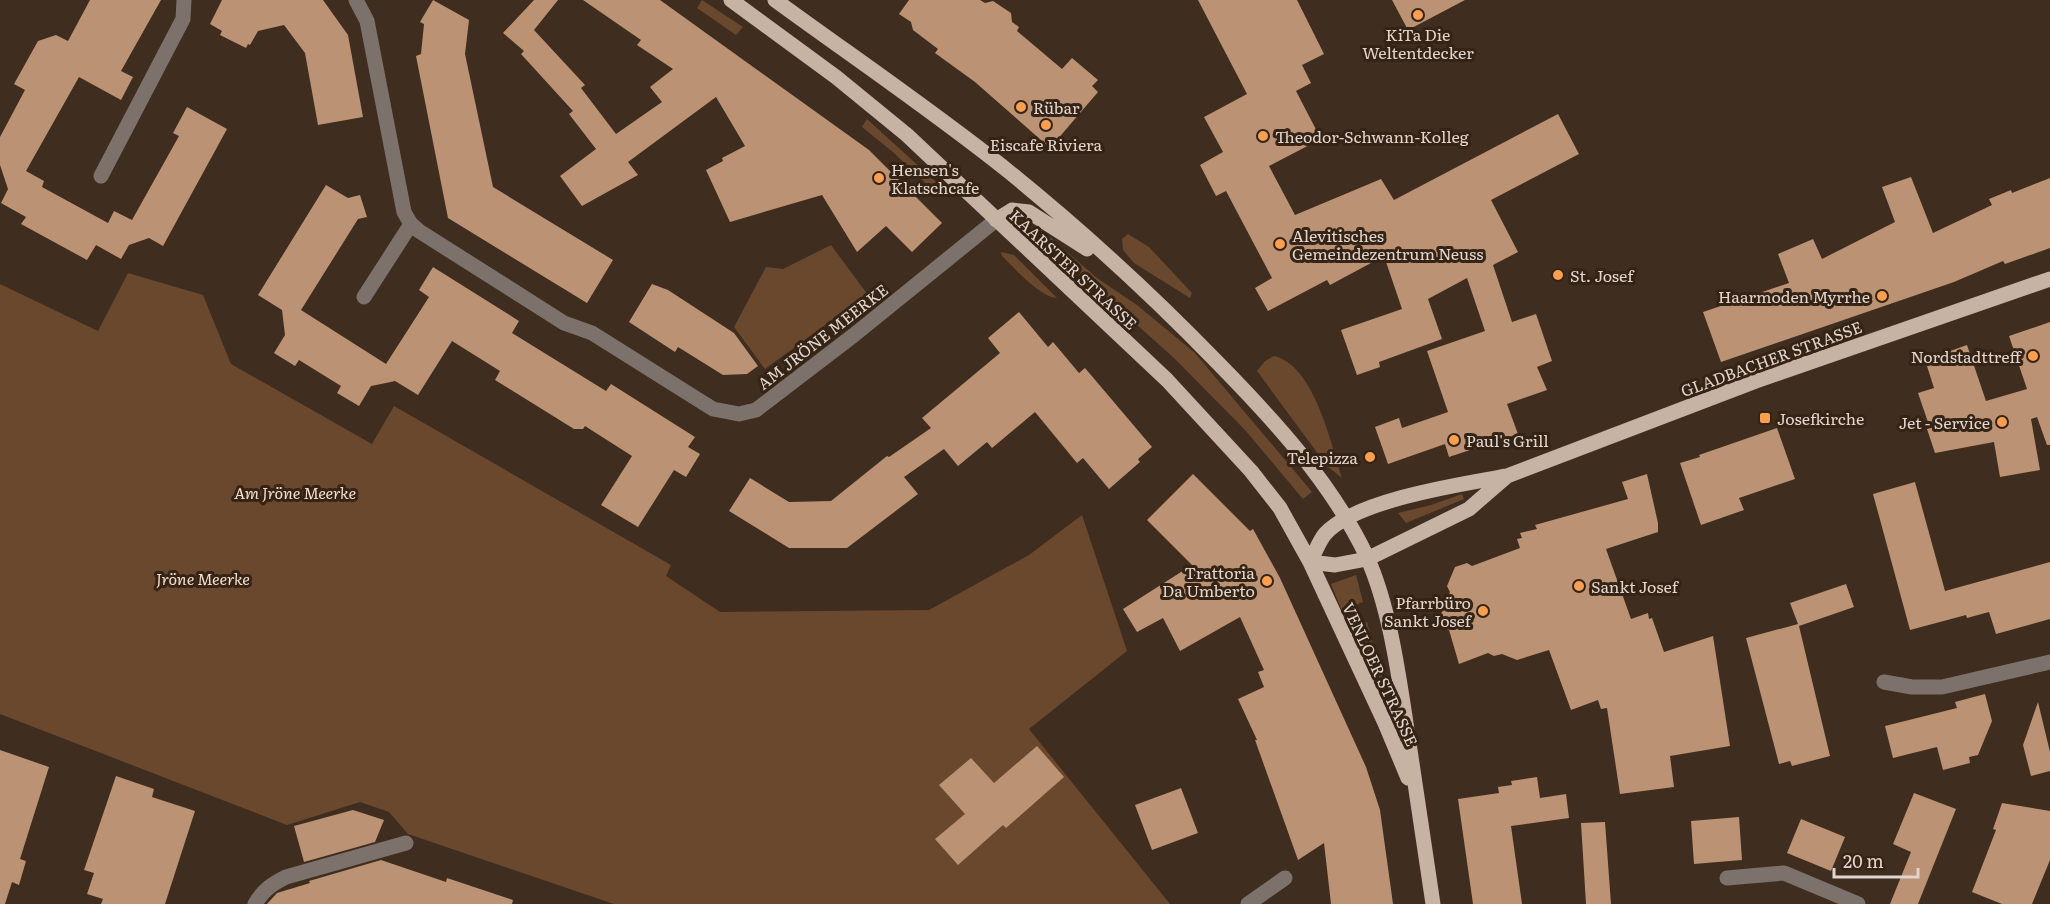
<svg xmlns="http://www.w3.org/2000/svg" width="2050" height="904" viewBox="0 0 2050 904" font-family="Literata,serif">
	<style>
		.green { fill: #69482d }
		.building { fill: #bb9273 }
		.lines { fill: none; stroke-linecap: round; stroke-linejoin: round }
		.minor { stroke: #7c726b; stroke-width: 15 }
		.major { stroke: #c7b3a4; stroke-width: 15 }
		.poi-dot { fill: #fa9f50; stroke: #352315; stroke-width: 2 }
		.labels { text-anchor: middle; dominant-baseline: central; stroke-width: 6; stroke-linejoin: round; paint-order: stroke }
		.poi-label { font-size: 16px; fill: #e1d5cd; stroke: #352315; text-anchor: start }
		.street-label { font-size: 16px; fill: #e1d5cd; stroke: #352315 }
		.park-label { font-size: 16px; font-style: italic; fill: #f6dcc9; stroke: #352315 }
	</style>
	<rect width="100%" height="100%" fill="#3f2d1f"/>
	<!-- green -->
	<path class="green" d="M702 0 743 27 736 35 697 8Z
		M867 119 946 191 938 195 894 153 862 127Z
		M1037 226 1097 278 1137 305 1195 353 1312 492 1303 499 1245 430 1174 358 1030 229Z
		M1128 234 1149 247 1192 293 1190 298 1134 263 1123 250 1122 239Z
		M831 245 871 299 862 306 843 312 765 369 734 327 766 267 783 269Z
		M1001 252 1014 255 1057 298C1040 297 1014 268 1002 256Z
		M128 273 203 295 231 364 372 444 394 406 671 565 666 576 720 612 929 610 1029 555 1082 515 1127 651 1029 729 1170 904H614L408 834 389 812 360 802 287 825 0 714V284L98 331Z
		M1274 356C1314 365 1331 443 1342 478L1327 466 1257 371 1265 361Z
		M1462 494 1464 499 1406 523 1398 513 1431 505Z
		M1356 575 1363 602 1342 611 1331 584Z
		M1367 622 1394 721 1382 706 1350 629Z"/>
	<!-- building -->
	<path class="building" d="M90 0H161L121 71 133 77 121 100 79 77 26 171 44 181 42 187 108 223 114 211 132 220 179 136 173 133 187 107 227 129 163 246 149 238 129 245 121 259 96 245 87 260 21 224 26 217 1 203 8 189 0 165V137L25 90 14 84 38 41 56 35 68 41Z
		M222 0H323L348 35 363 117 318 125 305 53 284 25 258 31 250 45 248 44 246 48 220 35 222 31 210 24Z
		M433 0 469 20 465 54 493 187 613 260 587 303 448 218 416 56 421 54 424 24 420 22Z
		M534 0H558L534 30 585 85 581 88 616 134 662 102 650 87 673 69 637 45 641 40 583 0H660L869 150 942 223 912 252 886 226 857 252 822 195 730 222 706 170 723 161 722 158 745 146 716 97 628 162 638 175 582 206 560 176 596 149 569 114 573 111 521 54 524 51 503 33Z
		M909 0H980L985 3 993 1 1011 13 1012 22 1019 27 1017 31 1062 69 1072 58 1098 80 1092 86 1098 92 1050 148 975 82 935 53 938 49 913 30 911 22 899 14Z
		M1198 0H1297L1324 54 1302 65 1311 83 1296 91 1321 139 1269 166 1295 215 1381 179 1394 200 1558 114 1579 154 1491 200 1518 252 1493 265 1512 322 1536 314 1552 361 1537 367 1547 390 1507 404 1518 434 1449 457 1445 444 1388 464 1375 427 1399 418 1402 428 1448 412 1427 351 1485 331 1467 278 1428 299 1442 339 1379 362 1380 367 1357 375 1341 330 1402 309 1384 256 1330 285 1327 280 1268 311 1255 288 1272 278 1226 191 1216 196 1200 165 1223 152 1204 117 1247 94Z
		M1392 0H1465L1408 30Z
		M1911 177 1933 233 1992 205 1989 199 2011 190 2012 193 2050 178V248L2005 264 2003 261 1954 282 1721 362 1703 312 1789 283 1778 254 1813 239 1822 259 1895 222 1882 187Z
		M326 185 348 198 360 195 367 217 358 219 301 310 386 364 429 297 419 290 433 267 519 321 512 333 606 391 611 384 695 437 688 447 700 454 686 477 674 470 638 527 601 505 632 456 585 426 583 429H574L495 380 500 371 452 341 418 395 395 381 386 383 371 386 359 406 337 393 341 386 299 360 295 366 274 353 285 335 282 310 258 295Z
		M652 284 668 290 734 333 758 366 747 374 723 375 678 347 675 352 629 322Z
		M1019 312 1048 347 1053 342 1079 373 1085 368 1152 447 1138 459 1140 462 1109 489 1083 458 1077 463 1035 412 992 448 987 442 958 466 944 449 904 477 918 494 847 548H789L729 511 750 478 789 502 831 501 887 456 889 457 931 428 922 418 1000 353 988 338Z
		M2050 322V445H2047L2037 417 2031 419 2040 470 2000 477 1994 442 1935 453 1927 429 1930 428 1918 393 1934 388 1925 360 1967 345 1986 401 2027 389 2009 336Z
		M1777 428 1795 479 1739 498 1744 510 1701 525 1680 463 1700 457 1699 455Z
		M1193 474 1250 531 1253 529 1280 578 1366 767 1380 810 1393 904H1331L1324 843 1298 860 1255 740H1257L1238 699 1264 687 1258 672 1264 670 1240 617 1180 651 1163 618 1137 632 1123 609 1192 565 1147 520Z
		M1647 474 1658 523V532L1606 549 1631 619 1648 613 1649 619 1652 618 1664 652 1713 636 1730 746 1670 756 1674 787 1620 794 1607 708 1601 709 1598 700 1571 710 1549 650 1517 660 1502 654 1494 656 1488 653 1459 664 1449 630 1443 628 1439 619 1450 592 1447 586 1455 567 1467 563 1472 566 1520 548 1517 539 1522 538 1520 533 1537 529 1535 525 1628 499 1622 482Z
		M1915 482 1945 591 2050 562V619L1996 634 1989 612 1967 618 1966 615 1910 630 1873 494Z
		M1846 584 1854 607 1799 626 1830 756 1792 766 1790 761 1779 764 1746 638 1798 624 1790 603Z
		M1985 694 1992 721 1978 755 1969 757 1970 763 1943 770 1937 747 1893 758 1885 726 1957 708 1955 702Z
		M2038 702 2050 752V771L2031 776 2023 745Z
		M1037 746 1064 777 1006 828 1003 825 958 865 935 839 965 814 939 785 971 758 994 783Z
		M0 750 49 767 20 859 26 861 19 885 12 882 5 904H0Z
		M116 776 154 789 152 797 195 811 165 904H101L103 899 87 894 94 873 84 870Z
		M1537 777 1540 798 1566 794 1569 818 1511 826 1522 904H1473L1458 799 1499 793 1498 787 1512 785 1511 781Z
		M1181 788 1198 833 1152 850 1135 805Z
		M1914 793 1956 809 1918 904H1890L1911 852 1893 844Z
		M2002 803 2050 811V860L2032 904H2002L1972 892 1996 830 1993 829Z
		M353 810 384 820 375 842 304 862 294 826Z
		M1739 817 1742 860 1694 864 1691 821Z
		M1801 819 1845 837 1831 871 1787 853Z
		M1605 822 1611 904H1586L1581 823Z
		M381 860 446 882 447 878 513 900 512 904H267L277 893 310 883 309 881Z"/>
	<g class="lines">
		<!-- minor -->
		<path class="minor" d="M356 0 367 21 404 212 411 224 419 231 564 323 592 333 713 409 739 414 756 410 854 335 996 220
			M101 176 183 19 184 0
			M364 297 411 224
			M1884 682 1912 687H1942L2050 662
			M1727 878 1784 873 1858 904
			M255 904C263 890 272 884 286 877L406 843
			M1248 904 1285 878"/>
		<!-- major -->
		<path class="major" d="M731 0 836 77 907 135 1167 380 1251 471 1280 508 1310 562 1385 723 1408 778
			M775 0C853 57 933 111 1008 171 1081 230 1151 294 1217 362 1274 420 1332 483 1367 557 1389 606 1398 670 1406 723 1415 784 1424 844 1433 904
			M996 220 1012 210 1029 212 1087 249
			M1310 562C1315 553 1319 541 1325 534 1355 500 1462 484 1507 476L1756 381 2050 279
			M1310 562 1335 565 1367 559 1469 509 1507 476"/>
	</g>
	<!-- markers -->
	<g class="poi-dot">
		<circle cx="1418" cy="15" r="6"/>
		<circle cx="1021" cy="107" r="6"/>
		<circle cx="1046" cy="125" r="6"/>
		<circle cx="1263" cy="136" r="6"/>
		<circle cx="879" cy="178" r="6"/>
		<circle cx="1280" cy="244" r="6"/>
		<circle cx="1558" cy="275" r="6"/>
		<circle cx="1882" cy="296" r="6"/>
		<circle cx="2033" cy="356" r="6"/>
		<rect x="1759" y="412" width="12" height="12" rx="3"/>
		<circle cx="2002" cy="422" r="6"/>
		<circle cx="1454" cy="440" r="6"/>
		<circle cx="1370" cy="457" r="6"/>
		<circle cx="1267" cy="581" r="6"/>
		<circle cx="1579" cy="586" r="6"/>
		<circle cx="1483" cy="611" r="6"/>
	</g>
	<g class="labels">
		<!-- poi labels -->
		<g class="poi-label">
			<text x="1418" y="34" text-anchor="middle">KiTa Die<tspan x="1418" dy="18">Weltentdecker</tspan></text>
			<text x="1033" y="107">Rübar</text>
			<text x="1275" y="136">Theodor-Schwann-Kolleg</text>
			<text x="1046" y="144" text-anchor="middle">Eiscafe Riviera</text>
			<text x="891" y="169">Hensen's<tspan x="891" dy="18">Klatschcafe</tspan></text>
			<text x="1292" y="235">Alevitisches<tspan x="1292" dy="18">Gemeindezentrum Neuss</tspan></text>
			<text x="1570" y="275">St. Josef</text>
			<text x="1870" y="296" text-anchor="end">Haarmoden Myrrhe</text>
			<text x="2021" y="356" text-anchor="end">Nordstadttreff</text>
			<text x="1777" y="418">Josefkirche</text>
			<text x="1990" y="422" text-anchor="end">Jet - Service</text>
			<text x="1466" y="440">Paul's Grill</text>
			<text x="1358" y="457" text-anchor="end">Telepizza</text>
			<text x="1255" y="572" text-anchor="end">Trattoria<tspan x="1255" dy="18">Da Umberto</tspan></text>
			<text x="1591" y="586">Sankt Josef</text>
			<text x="1471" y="602" text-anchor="end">Pfarrbüro<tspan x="1471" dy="18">Sankt Josef</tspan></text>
		</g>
		<!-- street labels -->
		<g class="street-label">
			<text transform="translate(1074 269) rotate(43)">KAARSTER STRASSE</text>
			<text transform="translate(822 336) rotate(-38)">AM JRÖNE MEERKE</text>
			<text transform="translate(1771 358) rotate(-20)">GLADBACHER STRASSE</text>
			<text transform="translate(1381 674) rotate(65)">VENLOER STRASSE</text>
		</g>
		<!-- park labels -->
		<g class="park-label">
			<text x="295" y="492">Am Jröne Meerke</text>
			<text x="203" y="578">Jröne Meerke</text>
		</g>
	</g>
	<!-- scale -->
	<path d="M1834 868v9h84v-9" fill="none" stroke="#e1d5cd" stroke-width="3"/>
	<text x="1843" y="868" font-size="18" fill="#e1d5cd" stroke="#352315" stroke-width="4.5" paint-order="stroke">20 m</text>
</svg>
